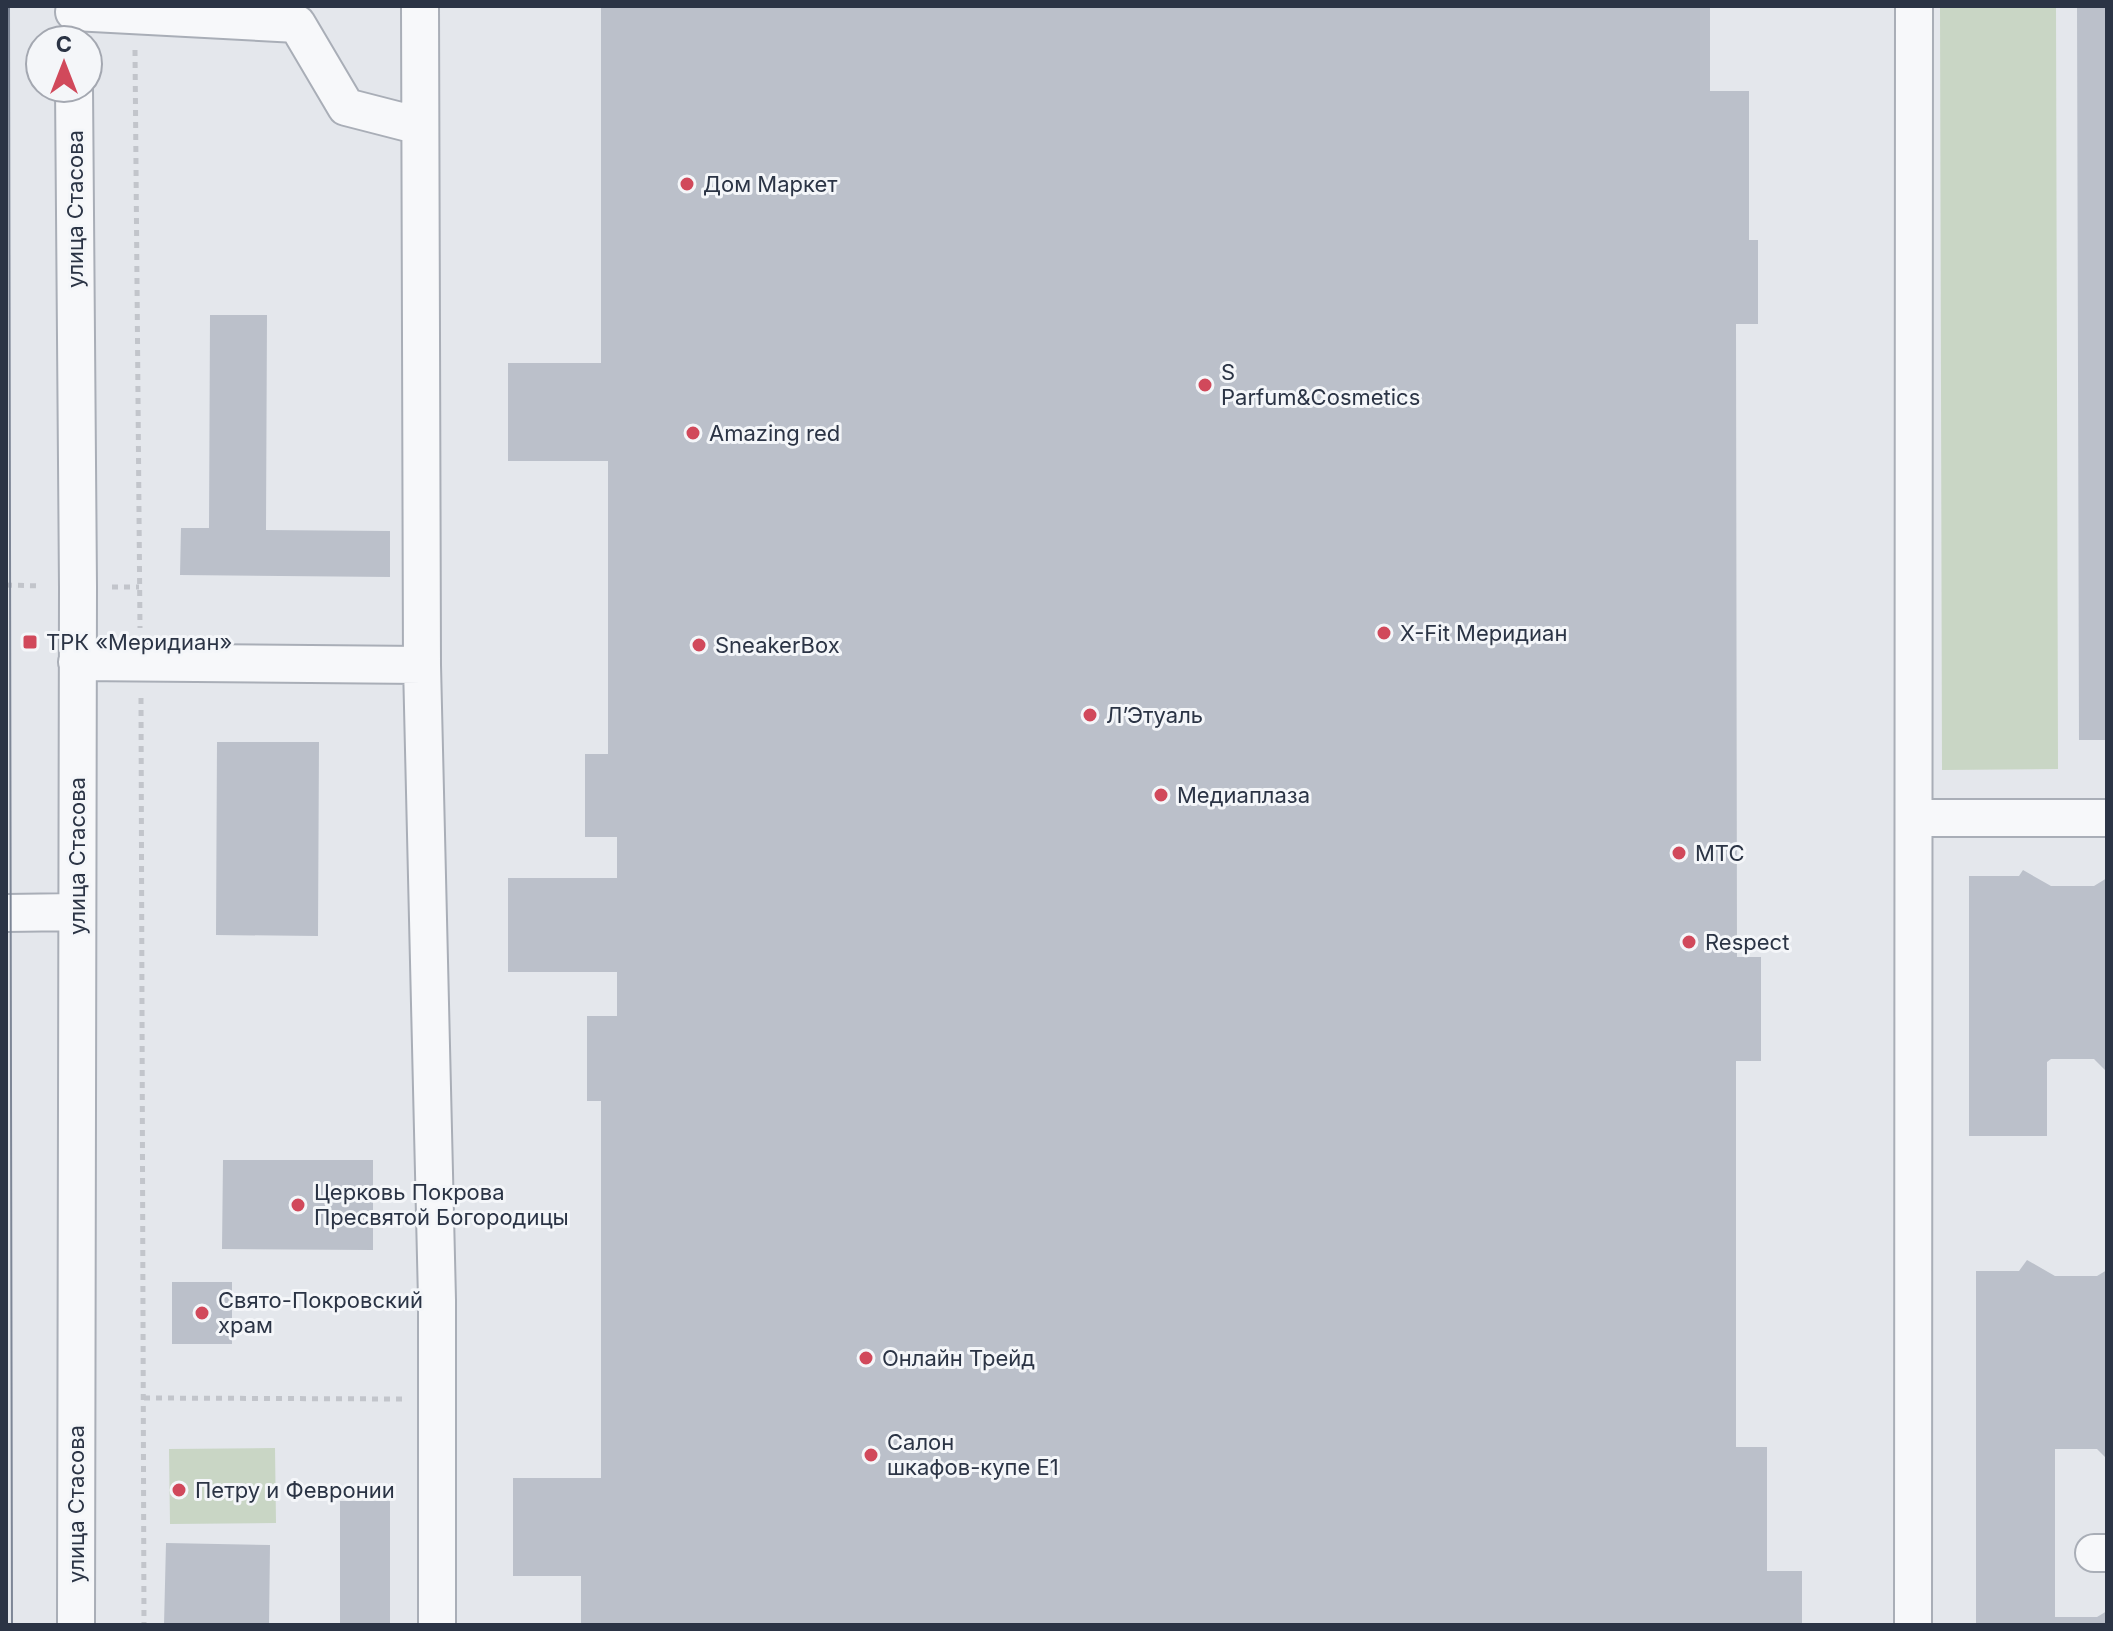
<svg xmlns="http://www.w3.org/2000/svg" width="2113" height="1631" viewBox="0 0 2113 1631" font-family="Inter,sans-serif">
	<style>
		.green { fill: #c9d6c5 }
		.building { fill: #bbc0ca }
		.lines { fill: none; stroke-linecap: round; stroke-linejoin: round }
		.minor-casing { stroke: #a9aeb7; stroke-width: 40 }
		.path { stroke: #c2c5cb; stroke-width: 5; stroke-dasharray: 6 6; stroke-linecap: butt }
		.minor { stroke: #f7f8fa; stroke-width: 36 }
		.tram { stroke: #7d8696; stroke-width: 2 }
		.poi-dot { fill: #d1495b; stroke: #f4f6f9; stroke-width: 3 }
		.labels { text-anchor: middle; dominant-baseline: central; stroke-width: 6; stroke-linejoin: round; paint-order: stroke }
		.poi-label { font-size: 22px; fill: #2b3445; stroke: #f4f6f9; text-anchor: start }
		.street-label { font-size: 22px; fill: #2b3445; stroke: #f4f6f9 }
	</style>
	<rect width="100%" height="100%" fill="#e4e7ec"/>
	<!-- green -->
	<path class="green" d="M1940 6H2056L2058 769 1942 770Z
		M275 1448 276 1523 170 1524 169 1449Z"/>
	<!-- building -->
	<path class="building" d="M601 6H1710V91H1749V240H1758V324H1736L1737 957H1761V1061H1736V1447H1767V1571H1802V1625H581V1576H513V1478H601V1101H587V1016H617V972H508V878H617V837H585V754H608V461H508V363H601Z
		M2077 6H2107V740H2079Z
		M210 315H267L266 530 390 531V577L180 575 181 528H209Z
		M217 742H319L318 936 216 935Z
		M2023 870 2051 886H2094L2107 878V1072L2094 1059H2051L2047 1062V1136H1969V876H2019Z
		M223 1160H373V1250L222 1249Z
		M2027 1260 2055 1276H2097L2107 1270V1459L2097 1449H2055V1617H2097L2107 1611V1625H1976V1271H2019Z
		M172 1282H232V1344H172Z
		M340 1501H390V1625H340Z
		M166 1543 270 1545 269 1625H164Z"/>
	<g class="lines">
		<defs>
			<path id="minor" d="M420 6 422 665 437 1300V1625
				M74 12 297 24 346 107 420 126
				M74 88 78 587 76 1625
				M77 662 422 665
				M1914 818H2107
				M6 913 77 912
				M2094 1553H2107
				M1913 1625 1914 6"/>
		</defs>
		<!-- minor casing -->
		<use href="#minor" class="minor-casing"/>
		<!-- path -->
		<path class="path" d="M135 50 140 628
			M6 585 42 586
			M112 587H139
			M141 698 144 1625
			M144 1398 403 1399"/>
		<!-- minor -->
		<use href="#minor" class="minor"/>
		<!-- tram -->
		<path class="tram" d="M9 6 12 1625"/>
	</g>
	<!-- markers -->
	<g class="poi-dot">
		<circle cx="687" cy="184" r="8"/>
		<circle cx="1205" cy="385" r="8"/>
		<circle cx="693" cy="433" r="8"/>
		<circle cx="1384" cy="633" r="8"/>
		<rect x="22" y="634" width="16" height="16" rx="4"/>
		<circle cx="699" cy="645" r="8"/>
		<circle cx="1090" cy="715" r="8"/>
		<circle cx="1161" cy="795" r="8"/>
		<circle cx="1679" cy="853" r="8"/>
		<circle cx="1689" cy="942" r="8"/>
		<circle cx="298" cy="1205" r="8"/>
		<circle cx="202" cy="1313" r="8"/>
		<circle cx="866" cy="1358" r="8"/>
		<circle cx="871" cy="1455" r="8"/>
		<circle cx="179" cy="1490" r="8"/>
	</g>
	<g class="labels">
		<!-- poi labels -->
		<g class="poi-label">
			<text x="703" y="184">Дом Маркет</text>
			<text x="1221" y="372">S<tspan x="1221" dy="25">Parfum&amp;Cosmetics</tspan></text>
			<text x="709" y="433">Amazing red</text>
			<text x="1400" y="633">X-Fit Меридиан</text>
			<text x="46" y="642">ТРК «Меридиан»</text>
			<text x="715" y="645">SneakerBox</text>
			<text x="1106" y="715">Л’Этуаль</text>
			<text x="1177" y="795">Медиаплаза</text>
			<text x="1695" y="853">МТС</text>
			<text x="1705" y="942">Respect</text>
			<text x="314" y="1192">Церковь Покрова<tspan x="314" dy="25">Пресвятой Богородицы</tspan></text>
			<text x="218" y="1300">Свято-Покровский<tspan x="218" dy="25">храм</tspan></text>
			<text x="882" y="1358">Онлайн Трейд</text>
			<text x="887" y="1442">Салон<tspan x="887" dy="25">шкафов-купе Е1</tspan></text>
			<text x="195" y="1490">Петру и Февронии</text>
		</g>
		<!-- street labels -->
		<g class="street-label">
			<text transform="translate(75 209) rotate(-90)">улица Стасова</text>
			<text transform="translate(77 856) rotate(-90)">улица Стасова</text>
			<text transform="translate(76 1504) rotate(-90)">улица Стасова</text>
		</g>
	</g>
	<!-- border -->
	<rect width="2113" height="1631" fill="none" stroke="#2b3445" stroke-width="16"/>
	<!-- north arrow -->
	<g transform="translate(64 64)"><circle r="38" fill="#f4f6f9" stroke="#a4a8b1" stroke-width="2"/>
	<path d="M0-6L14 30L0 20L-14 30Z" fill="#d1495b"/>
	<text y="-12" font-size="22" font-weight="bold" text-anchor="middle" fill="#2b3445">С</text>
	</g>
</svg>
